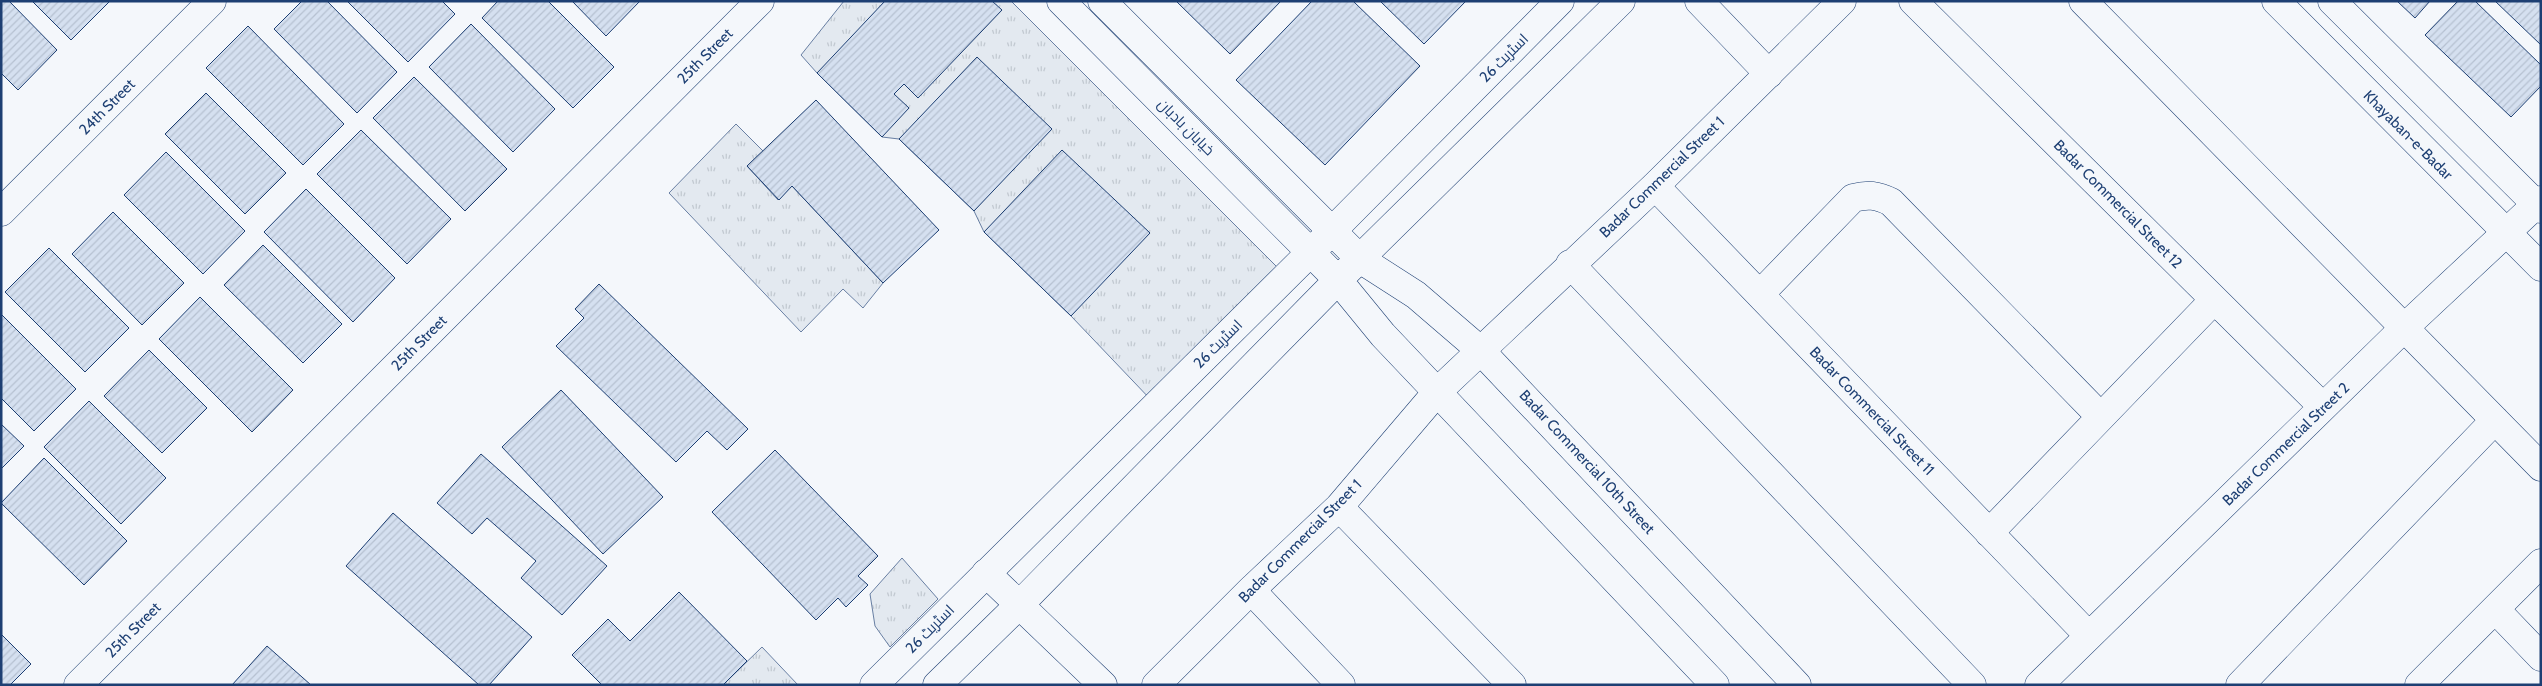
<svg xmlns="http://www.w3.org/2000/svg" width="2542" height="686" viewBox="0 0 2542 686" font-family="Cabin,Cairo,sans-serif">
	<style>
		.grass { fill: url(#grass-tufts); stroke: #687fa3 }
		.building { fill: url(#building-hatch); stroke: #1d3f73 }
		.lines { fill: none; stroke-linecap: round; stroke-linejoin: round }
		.street-casing { stroke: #1d3f73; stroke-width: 29 }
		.secondary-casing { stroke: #1d3f73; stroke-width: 29 }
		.street { stroke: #f4f7fb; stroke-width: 28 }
		.secondary { stroke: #f4f7fb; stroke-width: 28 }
		.labels { text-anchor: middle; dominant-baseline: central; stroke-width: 4; stroke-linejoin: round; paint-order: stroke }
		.street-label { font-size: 15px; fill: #1d3f73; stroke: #f4f7fb }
	</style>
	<defs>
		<pattern id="grass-tufts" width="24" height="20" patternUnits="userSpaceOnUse" patternTransform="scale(1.25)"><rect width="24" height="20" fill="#e3e9f0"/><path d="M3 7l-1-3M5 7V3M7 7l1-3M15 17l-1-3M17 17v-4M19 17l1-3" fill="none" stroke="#c2c9d1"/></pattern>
		<pattern id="building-hatch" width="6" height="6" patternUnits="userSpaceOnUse" patternTransform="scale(1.25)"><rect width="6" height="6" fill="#d5e0f0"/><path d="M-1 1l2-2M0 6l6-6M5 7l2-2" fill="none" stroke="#b6c1d1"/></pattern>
	</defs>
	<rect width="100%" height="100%" fill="#f4f7fb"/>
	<!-- grass -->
	<path class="grass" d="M844 1H1011L1280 270 1153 402 1071 316 984 232 974 211 899 139 882 137 817 73 801 55Z
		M736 124 763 151 747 166 778 200 792 186 883 283 863 308 843 289 801 332 669 193Z
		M902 558 938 599 890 647 875 626 870 594Z
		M762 647 798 685H723Z"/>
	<!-- building -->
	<path class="building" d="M1 1H9L57 50 18 90 1 73Z
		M32 1H110L71 40Z
		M302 1H327L397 72 357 113 274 29Z
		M347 1H442L455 14 408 62Z
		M498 1H548L614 67 573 108 482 18Z
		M572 1H640L606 36Z
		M885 1H992L1002 10 918 98 904 84 894 94 909 108 882 137 817 73Z
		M1176 1H1281L1230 54Z
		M1312 1H1353L1420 66 1325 165 1236 80Z
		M1380 1H1466L1424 44Z
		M2397 1H2430L2415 18Z
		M2458 1H2475L2541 65V86L2511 117 2425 35Z
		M2495 1H2541V45Z
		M471 24 555 109 513 152 429 67Z
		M248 26 344 124 303 165 206 68Z
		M977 57 1052 129 974 211 899 139Z
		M414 77 507 169 465 211 373 118Z
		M206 93 286 173 245 214 165 134Z
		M816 100 939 230 883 283 792 186 779 200 747 166Z
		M361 130 451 219 407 264 317 174Z
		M1062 150 1150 233 1071 316 984 232Z
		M166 152 245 231 203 274 124 195Z
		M306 189 395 278 353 322 264 232Z
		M113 212 184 283 142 325 72 254Z
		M263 245 342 324 303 363 224 285Z
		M49 248 129 328 85 372 5 292Z
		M599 284 748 429 727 450 707 431 676 462 556 346 584 318 575 309Z
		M200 297 293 390 252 432 159 339Z
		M1 314 76 389 34 431 1 398Z
		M149 350 207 408 162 453 104 396Z
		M561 390 663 497 603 554 502 447Z
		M89 401 166 478 121 524 44 447Z
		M1 424 24 446 1 469Z
		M775 450 878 556 858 576 868 585 846 607 838 598 816 620 712 512Z
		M481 454 607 566 562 615 521 578 536 561 487 518 472 534 437 503Z
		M44 458 127 541 84 585 1 503Z
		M393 513 532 637 489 685H479L346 566Z
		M679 592 747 661 723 685H602L572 655 608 619 630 641Z
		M1 634 31 664 10 685H1Z
		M267 646 311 685H232Z"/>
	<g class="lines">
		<defs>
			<path id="street" d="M1699 1 1769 74
				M1913 1 2323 407
				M2083 1 2541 467
				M1655 186 2089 636
				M1 212 212 1
				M1570 264 1972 685
				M1760 294 1853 198C1868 194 1877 195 1891 202L2101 417
				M1339 507 1512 685
				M1989 533 2214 300
				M986 573 1103 685
				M1251 590 1341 685
				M2495 609 2541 657
				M78 685 760 1
				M1156 685 1251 590 1339 507 1437 392 1655 186 1842 1
				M2039 685 2404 328 2541 200
				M2240 685 2495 420
				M2419 685 2541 563"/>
			<path id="secondary" d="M1061 1 1338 280 1383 335 1715 685
				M1102 1 1360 259 1416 295 1480 350 1797 685
				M2276 1 2541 267
				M2332 1 2541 209
				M874 685 1332 231 1560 1
				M937 685 1020 604 1338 280 1621 1"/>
		</defs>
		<!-- street casing -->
		<use href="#street" class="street-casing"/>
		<!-- secondary casing -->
		<use href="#secondary" class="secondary-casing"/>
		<!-- street -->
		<use href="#street" class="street"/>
		<!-- secondary -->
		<use href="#secondary" class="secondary"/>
	</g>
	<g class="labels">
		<!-- street labels -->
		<g class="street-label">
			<text transform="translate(705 56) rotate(-45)">25th Street</text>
			<text transform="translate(1504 58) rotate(-45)">اسٹریٹ 26</text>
			<text transform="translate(107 107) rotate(-45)">24th Street</text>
			<text transform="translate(1186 127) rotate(45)">خیابان بادبان</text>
			<text transform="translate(2408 135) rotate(45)">Khayaban-e-Badar</text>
			<text transform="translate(1662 177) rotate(-44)">Badar Commercial Street 1</text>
			<text transform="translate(2118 204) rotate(45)">Badar Commercial Street 12</text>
			<text transform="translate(419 343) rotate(-45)">25th Street</text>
			<text transform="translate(1218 344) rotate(-45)">اسٹریٹ 26</text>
			<text transform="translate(1872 411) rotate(46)">Badar Commercial Street 11</text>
			<text transform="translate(2286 444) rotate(-44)">Badar Commercial Street 2</text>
			<text transform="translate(1587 462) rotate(47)">Badar Commercial 10th Street</text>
			<text transform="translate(1300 541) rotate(-45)">Badar Commercial Street 1</text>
			<text transform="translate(930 629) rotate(-45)">اسٹریٹ 26</text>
			<text transform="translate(133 630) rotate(-45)">25th Street</text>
		</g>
	</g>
	<!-- border -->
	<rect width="2542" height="686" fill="none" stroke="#1d3f73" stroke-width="5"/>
</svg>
